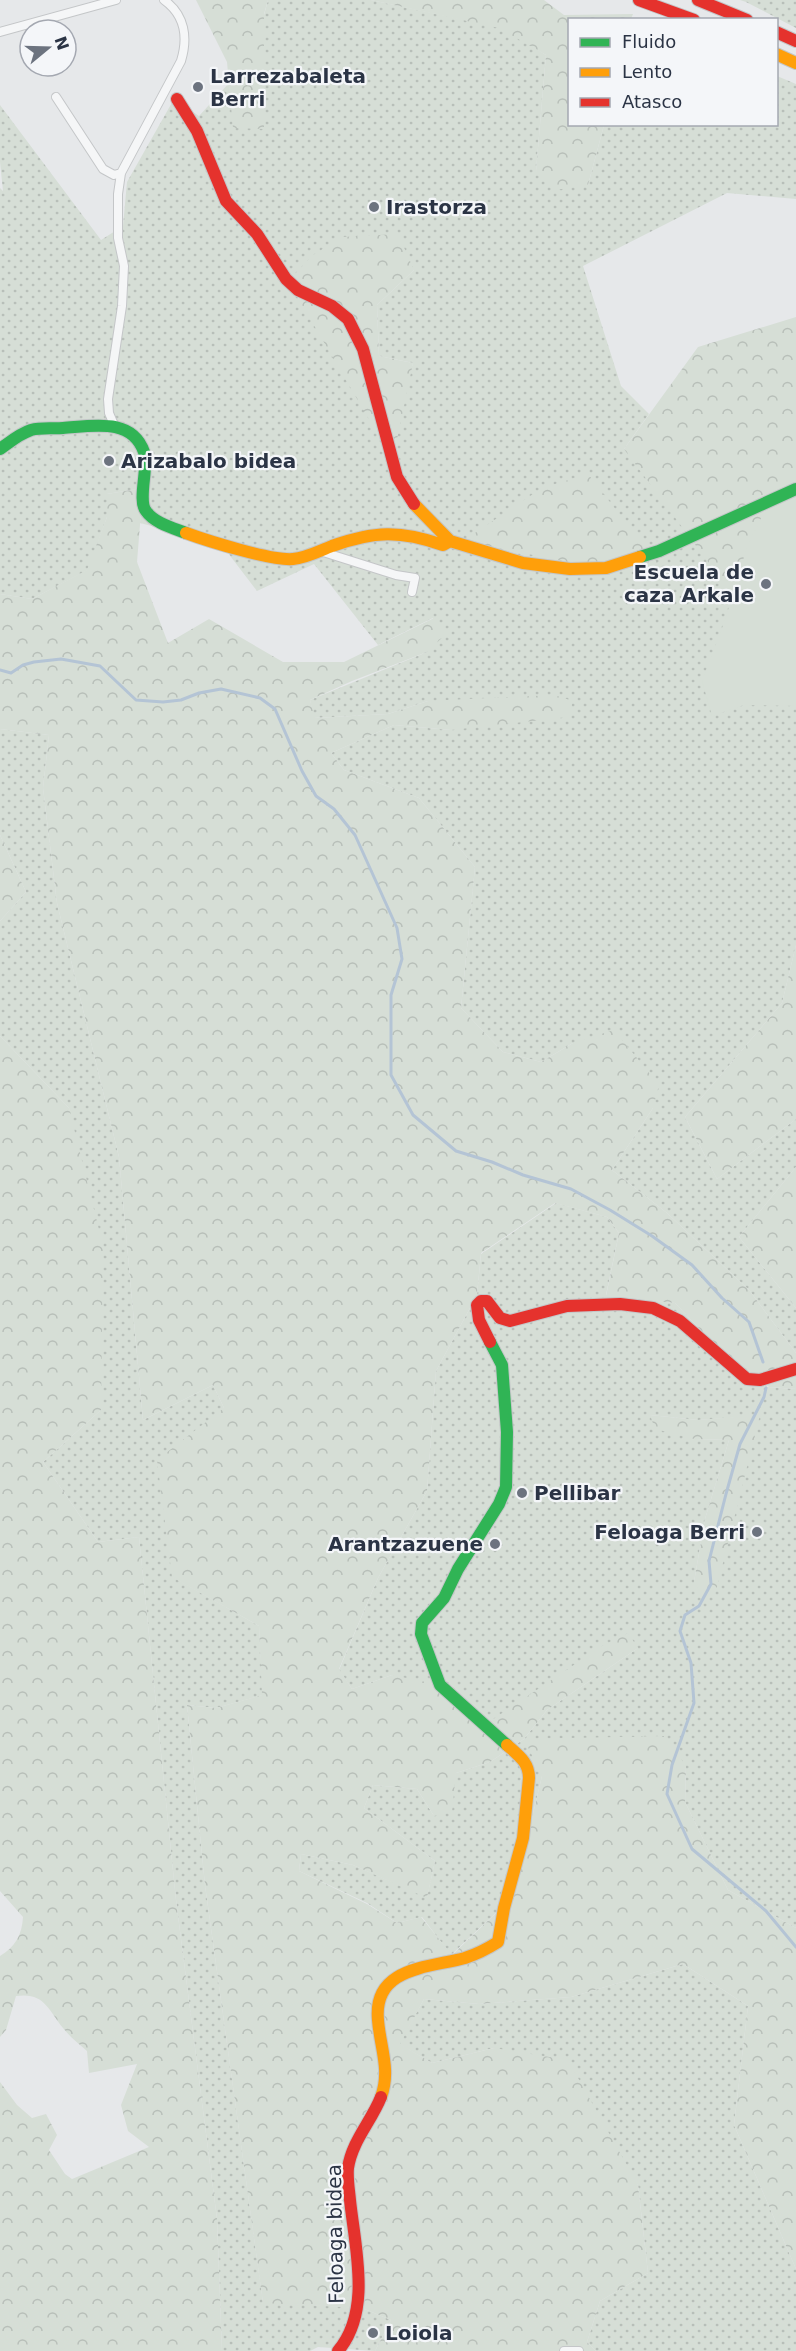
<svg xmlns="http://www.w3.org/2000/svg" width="796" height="2351" viewBox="0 0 796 2351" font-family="'DejaVu Sans',sans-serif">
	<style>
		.grass { fill: url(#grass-dots); fill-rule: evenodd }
		.forest { fill: url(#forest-crowns); fill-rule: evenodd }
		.pitch { fill: #d6ded6 }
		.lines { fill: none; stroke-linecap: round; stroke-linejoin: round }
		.stream { stroke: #b4c4d5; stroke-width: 3 }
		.street-casing { stroke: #c4c6c8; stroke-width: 10 }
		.fast-casing { stroke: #c4c6c8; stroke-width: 14 }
		.slow-casing { stroke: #c4c6c8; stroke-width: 14 }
		.jam-casing { stroke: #c4c6c8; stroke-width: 14 }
		.street { stroke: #f5f6f7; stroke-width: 8 }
		.fast { stroke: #30b455; stroke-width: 12 }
		.slow { stroke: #ff9f0a; stroke-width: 12 }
		.jam { stroke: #e5322d; stroke-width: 12 }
		.poi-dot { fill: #6c737f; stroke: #f4f6f9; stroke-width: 2 }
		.labels { text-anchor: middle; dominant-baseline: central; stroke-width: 4.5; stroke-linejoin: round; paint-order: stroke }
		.poi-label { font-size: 20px; font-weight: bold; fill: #2b3445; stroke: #f4f6f9; text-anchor: start }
		.street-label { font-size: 20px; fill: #2b3445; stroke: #f4f6f9 }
	</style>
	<defs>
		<pattern id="grass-dots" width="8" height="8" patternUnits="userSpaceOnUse" patternTransform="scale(1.5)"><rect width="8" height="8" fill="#d6ded6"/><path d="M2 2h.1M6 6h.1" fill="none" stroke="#b8bfb9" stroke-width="1.8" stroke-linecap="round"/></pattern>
		<pattern id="forest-crowns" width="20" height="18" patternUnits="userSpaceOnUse" patternTransform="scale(1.5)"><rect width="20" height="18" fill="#d6ded6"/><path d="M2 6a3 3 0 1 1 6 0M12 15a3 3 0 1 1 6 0" fill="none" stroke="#b8bfb9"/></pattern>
	</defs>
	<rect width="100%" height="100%" fill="#e6e8ea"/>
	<!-- grass -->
	<path class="grass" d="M268 0H371L503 28 546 55 536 171 588 185 604 125 776 124 777 76 796 84V199L727 193 583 266 621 386 649 414 624 449 796 493V945L782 1003 685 1117 717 1179 796 1119V1167L739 1237 796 1308V1353L749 1290 667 1213 612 1170 653 1108 573 1043 541 1062 503 1052 461 1008 475 867 419 798 344 770 331 753 394 725 451 730 428 701 388 714 314 718 310 700 427 652 433 618 378 645 314 564 257 591 221 544 140 523 143 488 107 494V517L88 570 32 599 0 594V188L3 191 0 162V105L101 240 123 226 127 182 174 99 199 116 229 83 234 128ZM342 237 414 270 377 305 379 356 413 363 387 450Z
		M740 0H796V28L746 2Z
		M0 729 49 735 43 788 57 903 119 1157 143 1420 213 1385 224 1408 173 1577 259 1626 263 1695 216 1708 187 1705 205 1885 263 2302 362 2308 391 2320 375 2351 318 2347 310 2351H222L217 2219 176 1900 139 1537 98 1542 43 1462 101 1410 69 1108 0 1036V921L26 892 0 835Z
		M556 1203 607 1217 619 1233 606 1295 675 1303 715 1345 768 1387 796 1389V1928L728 1890 685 1802 686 1766 542 1776 513 1897 451 1955 422 1917 397 1923 367 1903 299 1871 301 1854 353 1865 427 1897 435 1861 364 1808 373 1785 417 1789 434 1816 456 1773 490 1762 524 1739 547 1710 638 1648 483 1726 392 1675 352 1689 339 1670 378 1578 427 1491 436 1371 477 1295 481 1254ZM650 1415 698 1420 759 1416 694 1582 705 1519 729 1440 695 1439Z
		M683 1964 748 2006 734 2125 796 2269V2351H596L587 2342 600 2301 648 2273 638 2185 494 2048 432 2063 399 2044 424 1999 479 2004 571 1997Z"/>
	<!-- forest -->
	<path class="forest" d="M196 0H268L264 14V129L233 128 227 62Z
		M371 0H544L564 15 633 14 631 19 570 20V124L604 125 588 185 555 190 536 171 546 55 499 28Z
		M398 234 414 270 377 305 379 356 413 363 395 449 387 450 288 281 313 255 342 237Z
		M796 317V493L737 601 624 449 698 347Z
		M588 474 664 571H613L463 541 542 488Z
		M143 488 137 562 168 643 209 619 283 662H344L434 618 446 634 427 652 352 681 310 700 315 718 388 714 428 701 554 695 573 701 568 717 451 730 394 725 331 753 344 770 419 798 475 867 461 1008 503 1052 541 1062 573 1043 614 1030 659 1085 653 1108 612 1170 667 1213 749 1290 796 1353V1389L769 1387 715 1345 675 1303 606 1296 619 1233 607 1217 555 1203 481 1253 477 1295 436 1371 427 1491 378 1578 339 1669 352 1689 392 1675 449 1687 483 1726 602 1646 628 1633 638 1648 547 1710 524 1739 665 1736 686 1766 685 1802 728 1890 796 1928V2269L734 2125 748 2006 683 1964 571 1997 479 2004 424 1999 400 2044 432 2063 494 2048 568 2060 638 2185 648 2273 600 2301 587 2342 596 2351H375L391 2320 362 2308 263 2303 205 1885 187 1705 216 1708 262 1695 259 1626 172 1577 157 1460 224 1408 213 1385 143 1420 119 1157 57 903 43 788 49 735 0 729V594L32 599 87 570 107 517V494ZM524 1739 542 1776 513 1897 452 1955 421 1917 397 1923 367 1904 299 1871 301 1854 353 1865 427 1898 435 1861 364 1808 373 1785 417 1789 434 1816 452 1812 456 1773 490 1762Z
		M0 835 26 892 0 921Z
		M796 945V1119L717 1179 685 1117 782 1003Z
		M0 1036 69 1108 103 1246 101 1410 43 1462 98 1542 139 1537 176 1900 217 2219 222 2351H0V2082L17 2105 32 2118 46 2114 57 2135 49 2150 65 2174 72 2179 149 2147 128 2131 121 2105 137 2064 89 2073 87 2051C79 2044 70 2037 63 2028 48 2009 44 1992 16 1996L6 2030 0 2037V1956C15 1947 22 1935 23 1917L0 1891Z
		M796 1167V1308L739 1237Z
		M650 1415 698 1420 760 1415 717 1587 704 1599 694 1582 705 1519 729 1440 695 1439 655 1429Z"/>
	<!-- pitch -->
	<path class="pitch" d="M796 492V706L744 705 712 716 702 681 725 620 747 547 763 514 779 498Z"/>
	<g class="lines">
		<!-- stream -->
		<path class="stream" d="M0 670 11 673 23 665 34 662 61 659 100 666 136 700 163 702 181 700 199 693 221 689 260 698 275 709 302 771 316 796 334 809 355 835 397 928 402 959 391 995V1075L413 1115 456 1151 492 1162 523 1175 571 1189 610 1210 652 1236 692 1265 722 1298 749 1322 763 1362
			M766 1388 764 1397 740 1444 726 1494 709 1561 711 1584 699 1606 685 1615 680 1631 691 1663 694 1703 672 1765 667 1794 692 1849 766 1911 796 1947"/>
		<defs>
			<path id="street" d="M0 32 116 0
				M56 97 103 169 114 175 121 173
				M115 427 109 413 108 399 122 306 124 266 118 238V194L121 173 181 61C188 38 185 15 164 0
				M320 551 396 575 415 578 412 592
				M564 2351H579"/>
			<path id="fast" d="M0 449C10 442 19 434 31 430 42 427 53 429 63 428 92 426 132 417 144 452 149 468 137 500 146 511 154 523 173 528 186 533
				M640 557 659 551 796 489
				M490 1342 502 1365 507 1432 506 1487 499 1504 458 1569 444 1598 422 1623 421 1634 440 1685 507 1745"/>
			<path id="slow" d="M776 54 796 63
				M414 504 450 541 523 563 570 569 606 568 640 557
				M186 533C208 541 272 561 293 559 306 558 319 551 332 546 374 531 400 530 443 545L450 541
				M381 2097C391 2070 380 2047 378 2020 373 1967 428 1968 465 1958 477 1954 487 1949 498 1942L504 1908 523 1838 529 1778C529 1762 518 1755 507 1745"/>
			<path id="jam" d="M639 0 694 20
				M698 0 747 20
				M776 32 796 41
				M177 99 197 131 226 201 257 234 286 279 298 290 332 306 348 319 363 349 397 477 414 504
				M490 1342 479 1320 477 1305 481 1301H487L500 1318 510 1321 567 1306 620 1304 653 1308 680 1321 747 1379 760 1380 796 1369
				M338 2351C372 2311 355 2248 350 2200 349 2189 347 2179 348 2168 352 2141 371 2122 381 2097"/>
		</defs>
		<!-- street casing -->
		<use href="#street" class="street-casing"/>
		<!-- fast casing -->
		<use href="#fast" class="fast-casing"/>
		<!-- slow casing -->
		<use href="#slow" class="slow-casing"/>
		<!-- jam casing -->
		<use href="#jam" class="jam-casing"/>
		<!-- street -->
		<use href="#street" class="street"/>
		<!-- fast -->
		<use href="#fast" class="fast"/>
		<!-- slow -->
		<use href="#slow" class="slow"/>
		<!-- jam -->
		<use href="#jam" class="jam"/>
	</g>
	<!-- markers -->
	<g class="poi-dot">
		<circle cx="198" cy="87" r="6"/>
		<circle cx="374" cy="207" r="6"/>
		<circle cx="109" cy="461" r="6"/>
		<circle cx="766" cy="584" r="6"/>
		<circle cx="522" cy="1493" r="6"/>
		<circle cx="757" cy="1532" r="6"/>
		<circle cx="495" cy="1544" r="6"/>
		<circle cx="373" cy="2333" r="6"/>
	</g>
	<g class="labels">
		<!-- poi labels -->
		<g class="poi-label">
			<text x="210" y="76">Larrezabaleta<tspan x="210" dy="23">Berri</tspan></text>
			<text x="386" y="207">Irastorza</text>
			<text x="121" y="461">Arizabalo bidea</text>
			<text x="754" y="572" text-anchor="end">Escuela de<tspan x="754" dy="23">caza Arkale</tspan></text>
			<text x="534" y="1493">Pellibar</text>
			<text x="745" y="1532" text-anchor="end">Feloaga Berri</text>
			<text x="483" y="1544" text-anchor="end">Arantzazuene</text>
			<text x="385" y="2333">Loiola</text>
		</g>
		<!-- street labels -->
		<g class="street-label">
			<text transform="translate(335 2234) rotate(-91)">Feloaga bidea</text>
		</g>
	</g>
	<!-- legend -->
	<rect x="568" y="18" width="210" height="108" fill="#f4f6f9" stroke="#a4a8b1" stroke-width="1.5"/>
	<rect x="580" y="38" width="30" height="9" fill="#30b455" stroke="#a4a8b1" stroke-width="1.5"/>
	<text x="622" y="48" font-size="18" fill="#2b3445">Fluido</text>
	<rect x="580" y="68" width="30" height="9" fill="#ff9f0a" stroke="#a4a8b1" stroke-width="1.5"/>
	<text x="622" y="78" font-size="18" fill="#2b3445">Lento</text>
	<rect x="580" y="98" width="30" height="9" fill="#e5322d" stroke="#a4a8b1" stroke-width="1.5"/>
	<text x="622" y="108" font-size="18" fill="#2b3445">Atasco</text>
	<!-- north arrow -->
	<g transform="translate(48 48) rotate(71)"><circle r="28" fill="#f4f6f9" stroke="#a4a8b1" stroke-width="1.5"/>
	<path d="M0-4.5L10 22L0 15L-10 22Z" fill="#6c737f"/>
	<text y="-9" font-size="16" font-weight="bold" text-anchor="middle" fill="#2b3445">N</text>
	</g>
</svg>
